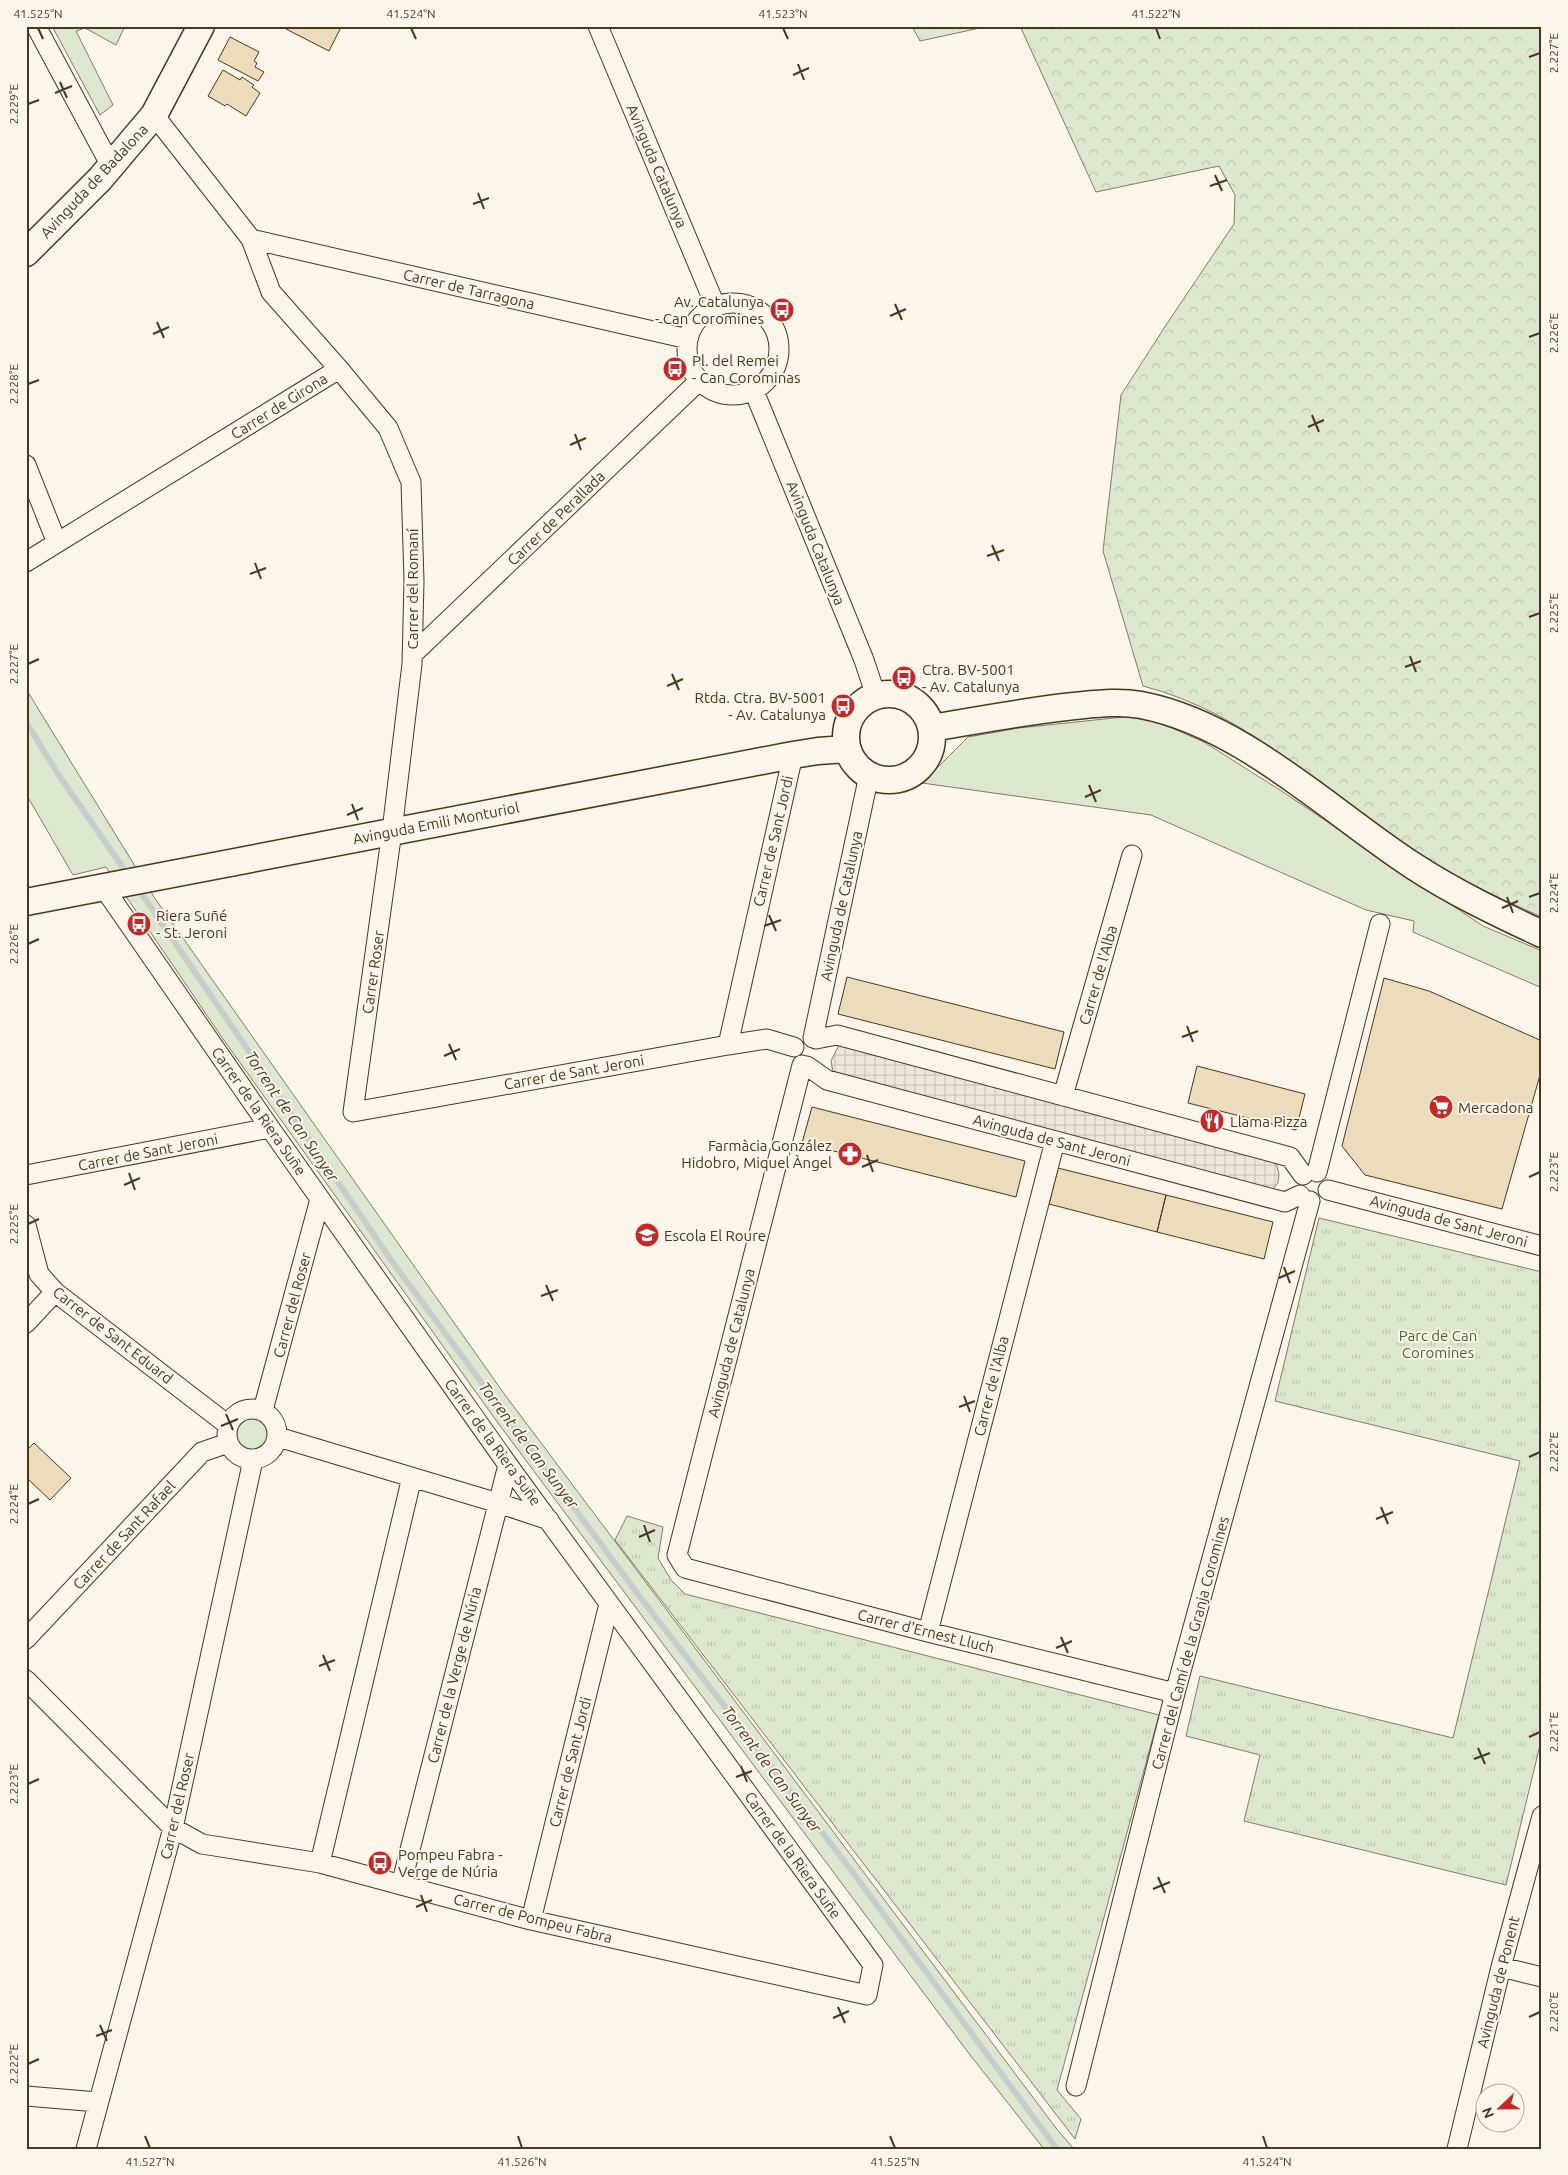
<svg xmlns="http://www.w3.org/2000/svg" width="1568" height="2175" viewBox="0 0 1568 2175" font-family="Ubuntu,sans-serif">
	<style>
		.grass { fill: #dce7d0; stroke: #887966 }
		.forest { fill: url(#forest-crowns); stroke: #887966 }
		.park { fill: url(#park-tufts); stroke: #887966 }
		.plaza { fill: url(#plaza-grid); stroke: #887966 }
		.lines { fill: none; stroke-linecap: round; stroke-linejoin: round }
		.stream { stroke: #c9cecd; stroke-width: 6 }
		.building { fill: #ecdcbc; stroke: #4a3520 }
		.street-casing { stroke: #4a3520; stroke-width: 21 }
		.secondary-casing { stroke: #4a3520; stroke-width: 29 }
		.street { stroke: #fbf6e9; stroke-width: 19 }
		.secondary { stroke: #fbf6e9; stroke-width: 26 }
		.ticks { fill: none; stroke: #4a3520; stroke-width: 2 }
		.labels { text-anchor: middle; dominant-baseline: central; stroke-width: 4; stroke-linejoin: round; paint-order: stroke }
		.street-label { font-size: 15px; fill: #4a3520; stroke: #fbf6e9 }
		.poi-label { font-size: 15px; fill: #4a3520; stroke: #fbf6e9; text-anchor: start }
		.park-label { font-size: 15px; fill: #436837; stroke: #fbf6e9 }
		.water-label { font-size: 16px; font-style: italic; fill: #4a3520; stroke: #fbf6e9 }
		.neatline { fill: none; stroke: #4a3520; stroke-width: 2 }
		.ticks-label { font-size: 12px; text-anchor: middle; fill: #4a3520 }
	</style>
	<defs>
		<pattern id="forest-crowns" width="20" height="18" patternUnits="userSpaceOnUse" patternTransform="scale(1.25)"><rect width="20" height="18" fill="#dce7d0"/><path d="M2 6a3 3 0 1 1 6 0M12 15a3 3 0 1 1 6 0" fill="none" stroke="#bec7b2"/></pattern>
		<pattern id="park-tufts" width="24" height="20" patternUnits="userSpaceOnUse" patternTransform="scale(1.25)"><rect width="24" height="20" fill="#dce7d0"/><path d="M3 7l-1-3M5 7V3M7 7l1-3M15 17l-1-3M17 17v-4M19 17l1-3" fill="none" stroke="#bec7b2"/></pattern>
		<pattern id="plaza-grid" width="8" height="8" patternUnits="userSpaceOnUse" patternTransform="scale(1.25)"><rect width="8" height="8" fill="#ede7d9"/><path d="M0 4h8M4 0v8" fill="none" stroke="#cdc7ba"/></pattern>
	</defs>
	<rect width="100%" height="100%" fill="#fbf6e9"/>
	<!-- grass -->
	<path class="grass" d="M52 26H125L116 45 85 28 76 31 113 105 100 115Z
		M26 689 154 897 505 1395 1056 2128 1074 2149H1044L967 2051 498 1423 223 1039 106 867 73 875 26 794Z
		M1142 715 1204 742 1280 790 1483 926 1542 951V988L1413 932 1414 921 1366 910 1151 815 922 783 968 737 1019 728Z
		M228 1434a25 25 0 1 1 50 0a25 25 0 1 1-50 0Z"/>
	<!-- forest -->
	<path class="forest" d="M912 26H989L920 41Z
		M1020 26H1542V917C1499 898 1456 879 1417 853 1328 795 1249 713 1143 686L1103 551 1121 395 1168 322 1234 224 1235 195 1219 166 1096 192Z"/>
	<!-- park -->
	<path class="park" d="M1319 1218 1542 1272V1737L1506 1885 1244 1821 1260 1755 1186 1736 1200 1676 1453 1738 1520 1461 1275 1401Z
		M627 1516 663 1527 658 1558 671 1580 685 1594 1159 1715 1057 2090 1081 2119 1075 2139 615 1540Z"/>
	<!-- plaza -->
	<path class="plaza" d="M839 1045 1276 1162 1279 1174 1278 1183 1271 1191 833 1072 831 1061Z"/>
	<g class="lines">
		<!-- stream -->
		<path class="stream" d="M26 722 58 774 128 875
			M137 887 391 1260 640 1597 848 1866 1057 2149"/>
	</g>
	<!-- building -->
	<path class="building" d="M288 26H339L341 27 329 51 286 29Z
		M230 37 259 52 254 61 257 63 255 67 264 72 258 81 218 60Z
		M223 70 240 80 242 77 254 85 252 87 260 93 246 116 227 104 225 106 208 96Z
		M847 977 1064 1032 1055 1069 838 1014Z
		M1384 978 1429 991 1542 1041V1068L1502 1209 1365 1175 1342 1146Z
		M1197 1066 1305 1094 1296 1130 1188 1103Z
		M812 1107 1025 1161 1016 1197 802 1143Z
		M1058 1168 1166 1195 1157 1232 1049 1204Z
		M1166 1195 1273 1222 1264 1259 1157 1232Z
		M34 1443 71 1478 50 1500 26 1477V1451Z"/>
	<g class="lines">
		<defs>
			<path id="street" d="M36 26 111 166
				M598 26 715 305
				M251 239 688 339
				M687 349a46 46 0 1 1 92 0a46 46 0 1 1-92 0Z
				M339 369 388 428 411 482 414 581 412 664 392 831 353 1112 728 1045 767 1039 794 1047
				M754 391 864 660 876 696
				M26 465 57 543
				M26 562 339 369 271 292 251 239 154 115
				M412 655 699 381
				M813 1038 869 775
				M816 1039 837 1035 1290 1157 1303 1175
				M728 1045 793 755
				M802 1065 677 1555 685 1568 928 1632 1175 1693
				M807 1066 827 1080 1285 1202 1300 1195
				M1063 1096 1132 855
				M1317 1172 1380 924
				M26 1175 270 1128
				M1328 1190 1542 1246
				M26 1225 39 1274 55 1292 228 1425
				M26 1323 55 1292
				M227 1434a25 25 0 1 1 50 0a25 25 0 1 1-50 0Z
				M263 1410 320 1199
				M278 1437 498 1503 549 1520
				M928 1632 1055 1141
				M26 1639 202 1452 228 1443
				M26 1680 173 1828 202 1844 320 1863 531 1920 867 1995 873 1965 508 1465 270 1128 104 888
				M320 1863 412 1477
				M401 1885 508 1465
				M531 1920 609 1604
				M1501 1967 1542 1977
				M1076 2086 1175 1693 1310 1201
				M26 2096 98 2102
				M86 2149 173 1828 253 1460
				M1457 2149 1501 1967 1542 1816"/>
			<path id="secondary" d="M26 253 100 179 154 115 201 26
				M846 737a43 43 0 1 1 86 0a43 43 0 1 1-86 0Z
				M932 728C979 720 1026 711 1074 706 1096 704 1119 701 1141 705 1241 724 1328 810 1412 865 1453 892 1497 913 1542 934
				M26 902 793 755 818 751 847 749"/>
		</defs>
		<!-- street casing -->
		<use href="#street" class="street-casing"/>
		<!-- secondary casing -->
		<use href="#secondary" class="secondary-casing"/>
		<!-- street -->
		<use href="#street" class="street"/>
		<!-- secondary -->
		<use href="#secondary" class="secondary"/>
	</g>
	<!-- ticks -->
	<path class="ticks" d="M38 28 43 39M411 28 416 39M783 28 788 39M1156 28 1160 39M1529 57 1540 53M798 64 804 80M793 75 809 68M60 82 67 98M55 93 72 86M28 104 39 100M1215 175 1222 191M1210 186 1227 180M478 193 484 209M473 204 489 198M895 304 902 320M890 316 906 309M157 322 164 338M153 334 169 327M1529 337 1540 333M28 384 39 380M1312 415 1319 432M1308 427 1324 420M575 434 581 450M570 445 586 438M992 545 999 561M987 556 1004 550M255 563 261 579M250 574 266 568M1529 617 1540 613M1410 656 1416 672M28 664 39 659M1405 667 1421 661M672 674 679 690M667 686 683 679M1089 785 1096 802M1085 797 1101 790M352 804 358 820M347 815 363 808M1507 897 1513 913M1529 897 1540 893M1502 908 1518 901M769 915 776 931M764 926 781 920M28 944 39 939M1187 1026 1193 1042M1182 1037 1198 1031M449 1044 456 1060M444 1056 460 1049M867 1155 873 1172M862 1167 878 1160M129 1173 135 1190M1529 1177 1540 1172M124 1185 140 1178M28 1224 39 1219M1284 1267 1290 1283M1279 1278 1295 1271M546 1285 553 1301M541 1296 558 1290M964 1396 970 1412M959 1407 975 1401M226 1414 233 1430M221 1426 238 1419M1529 1457 1540 1452M28 1504 39 1499M1381 1507 1388 1524M1376 1519 1393 1512M644 1525 650 1542M639 1537 655 1530M1061 1637 1068 1653M1056 1648 1072 1641M323 1655 330 1671M319 1666 335 1660M1529 1737 1540 1732M1478 1748 1485 1764M1474 1759 1490 1753M741 1766 747 1782M736 1777 752 1771M28 1784 39 1779M1158 1877 1165 1893M1153 1889 1170 1882M421 1895 427 1912M416 1907 432 1900M838 2007 845 2023M1529 2017 1540 2012M833 2018 849 2011M100 2025 107 2041M96 2036 112 2030M28 2064 39 2059M145 2136 150 2148M518 2136 522 2148M890 2136 895 2148M1263 2136 1267 2148"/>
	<!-- icons -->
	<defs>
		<symbol id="bus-disc" viewBox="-11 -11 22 22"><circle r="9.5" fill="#c62828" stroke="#fbf6e9"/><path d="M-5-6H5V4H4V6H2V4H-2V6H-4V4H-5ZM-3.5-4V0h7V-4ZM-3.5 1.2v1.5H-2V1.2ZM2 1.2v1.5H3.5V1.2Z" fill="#fff"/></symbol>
		<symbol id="supermarket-disc" viewBox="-11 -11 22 22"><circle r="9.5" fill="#c62828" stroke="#fbf6e9"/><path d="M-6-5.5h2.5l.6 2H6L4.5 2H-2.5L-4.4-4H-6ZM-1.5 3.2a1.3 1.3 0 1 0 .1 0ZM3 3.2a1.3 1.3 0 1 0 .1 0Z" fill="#fff"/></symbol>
		<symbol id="restaurant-disc" viewBox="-11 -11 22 22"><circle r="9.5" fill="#c62828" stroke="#fbf6e9"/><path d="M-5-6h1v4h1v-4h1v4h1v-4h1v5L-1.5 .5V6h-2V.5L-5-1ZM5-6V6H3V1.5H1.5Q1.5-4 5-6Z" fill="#fff"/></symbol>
		<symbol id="pharmacy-disc" viewBox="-11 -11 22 22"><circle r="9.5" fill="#c62828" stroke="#fbf6e9"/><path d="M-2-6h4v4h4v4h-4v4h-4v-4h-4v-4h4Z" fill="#fff"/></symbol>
		<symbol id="school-disc" viewBox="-11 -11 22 22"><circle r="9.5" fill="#c62828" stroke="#fbf6e9"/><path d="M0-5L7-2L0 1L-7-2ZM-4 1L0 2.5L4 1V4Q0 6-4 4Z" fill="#fff"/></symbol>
	</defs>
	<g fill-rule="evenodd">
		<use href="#bus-disc" x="768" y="296" width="28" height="28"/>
		<use href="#bus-disc" x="661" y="355" width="28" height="28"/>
		<use href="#bus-disc" x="890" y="664" width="28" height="28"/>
		<use href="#bus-disc" x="829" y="692" width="28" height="28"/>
		<use href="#bus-disc" x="125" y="910" width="28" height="28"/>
		<use href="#supermarket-disc" x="1427" y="1093" width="28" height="28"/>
		<use href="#restaurant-disc" x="1198" y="1107" width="28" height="28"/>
		<use href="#pharmacy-disc" x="836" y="1140" width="28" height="28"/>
		<use href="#school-disc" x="633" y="1221" width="28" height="28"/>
		<use href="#bus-disc" x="366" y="1849" width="28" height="28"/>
	</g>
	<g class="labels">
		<!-- street labels -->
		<g class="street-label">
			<text transform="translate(657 166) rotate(67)">Avinguda Catalunya</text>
			<text transform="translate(94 181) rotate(-47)">Avinguda de Badalona</text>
			<text transform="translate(469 289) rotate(13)">Carrer de Tarragona</text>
			<text transform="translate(279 406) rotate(-32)">Carrer de Girona</text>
			<text transform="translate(556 518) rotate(-44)">Carrer de Perallada</text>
			<text transform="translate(816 543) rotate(68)">Avinguda Catalunya</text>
			<text transform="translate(412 589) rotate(-90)">Carrer del Romaní</text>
			<text transform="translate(436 823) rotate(-11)">Avinguda Emili Monturiol</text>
			<text transform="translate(773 841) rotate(-77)">Carrer de Sant Jordi</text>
			<text transform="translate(841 906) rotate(-78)">Avinguda de Catalunya</text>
			<text transform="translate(373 972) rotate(-82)">Carrer Roser</text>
			<text transform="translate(1098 975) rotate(-74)">Carrer de l'Alba</text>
			<text transform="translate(574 1072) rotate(-10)">Carrer de Sant Jeroni</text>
			<text transform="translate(259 1111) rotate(55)">Carrer de la Riera Suñe</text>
			<text transform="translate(1052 1140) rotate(15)">Avinguda de Sant Jeroni</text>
			<text transform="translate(148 1152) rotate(-11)">Carrer de Sant Jeroni</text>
			<text transform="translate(1449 1221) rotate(15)">Avinguda de Sant Jeroni</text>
			<text transform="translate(292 1305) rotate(-75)">Carrer del Roser</text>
			<text transform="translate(113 1335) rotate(38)">Carrer de Sant Eduard</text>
			<text transform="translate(731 1343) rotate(-76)">Avinguda de Catalunya</text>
			<text transform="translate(991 1386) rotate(-76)">Carrer de l'Alba</text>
			<text transform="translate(493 1442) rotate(54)">Carrer de la Riera Suñe</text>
			<text transform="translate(124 1535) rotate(-47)">Carrer de Sant Rafael</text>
			<text transform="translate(926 1631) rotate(14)">Carrer d'Ernest Lluch</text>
			<text transform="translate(1190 1643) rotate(-75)">Carrer del Camí de la Granja Coromines</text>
			<text transform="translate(454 1675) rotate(-76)">Carrer de la Verge de Núria</text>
			<text transform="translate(570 1762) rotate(-76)">Carrer de Sant Jordi</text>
			<text transform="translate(177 1806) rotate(-77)">Carrer del Roser</text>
			<text transform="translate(793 1855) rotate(54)">Carrer de la Riera Suñe</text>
			<text transform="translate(533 1918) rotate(14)">Carrer de Pompeu Fabra</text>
			<text transform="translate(1498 1982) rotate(-76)">Avinguda de Ponent</text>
		</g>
		<!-- poi labels -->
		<g class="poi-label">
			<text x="764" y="301" text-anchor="end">Av. Catalunya<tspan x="764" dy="17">- Can Coromines</tspan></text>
			<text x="692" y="360">Pl. del Remei<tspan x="692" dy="17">- Can Corominas</tspan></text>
			<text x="922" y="669">Ctra. BV-5001<tspan x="922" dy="17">- Av. Catalunya</tspan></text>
			<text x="826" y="697" text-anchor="end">Rtda. Ctra. BV-5001<tspan x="826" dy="17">- Av. Catalunya</tspan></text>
			<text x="156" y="915">Riera Suñé<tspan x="156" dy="17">- St. Jeroni</tspan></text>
			<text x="1458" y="1107">Mercadona</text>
			<text x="1230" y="1121">Llama Pizza</text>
			<text x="832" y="1145" text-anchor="end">Farmàcia González<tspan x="832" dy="17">Hidobro, Miquel Àngel</tspan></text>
			<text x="664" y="1235">Escola El Roure</text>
			<text x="398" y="1854">Pompeu Fabra -<tspan x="398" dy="17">Verge de Núria</tspan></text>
		</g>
		<!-- park labels -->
		<g class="park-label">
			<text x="1438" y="1335">Parc de Can<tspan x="1438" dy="17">Coromines</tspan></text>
		</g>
		<!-- water labels -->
		<g class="water-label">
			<text transform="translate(292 1116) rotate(56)">Torrent de Can Sunyer</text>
			<text transform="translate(529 1445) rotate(53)">Torrent de Can Sunyer</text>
			<text transform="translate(772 1769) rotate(53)">Torrent de Can Sunyer</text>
		</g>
	</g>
	<!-- border -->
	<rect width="1568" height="2175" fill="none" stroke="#fbf6e9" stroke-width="55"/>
	<!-- north arrow -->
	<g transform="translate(1500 2108) rotate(248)"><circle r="24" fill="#fbf6e9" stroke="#b4a999"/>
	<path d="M0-4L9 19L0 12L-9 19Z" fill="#c62828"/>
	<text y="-8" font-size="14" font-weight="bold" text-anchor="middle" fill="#4a3520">N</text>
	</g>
	<rect x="28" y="28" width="1512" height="2120" class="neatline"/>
	<g class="ticks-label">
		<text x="38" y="18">41.525°N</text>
		<text x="411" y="18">41.524°N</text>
		<text x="783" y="18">41.523°N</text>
		<text x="1156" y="18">41.522°N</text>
		<text transform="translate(1554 53) rotate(-90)" y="4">2.227°E</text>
		<text transform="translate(14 104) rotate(-90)" y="4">2.229°E</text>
		<text transform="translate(1554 333) rotate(-90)" y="4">2.226°E</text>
		<text transform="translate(14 384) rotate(-90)" y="4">2.228°E</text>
		<text transform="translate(1554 613) rotate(-90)" y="4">2.225°E</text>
		<text transform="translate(14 664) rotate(-90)" y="4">2.227°E</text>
		<text transform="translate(1554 893) rotate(-90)" y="4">2.224°E</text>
		<text transform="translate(14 944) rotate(-90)" y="4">2.226°E</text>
		<text transform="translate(1554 1172) rotate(-90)" y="4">2.223°E</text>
		<text transform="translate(14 1224) rotate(-90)" y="4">2.225°E</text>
		<text transform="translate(1554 1452) rotate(-90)" y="4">2.222°E</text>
		<text transform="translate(14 1504) rotate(-90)" y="4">2.224°E</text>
		<text transform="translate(1554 1732) rotate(-90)" y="4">2.221°E</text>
		<text transform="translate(14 1784) rotate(-90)" y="4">2.223°E</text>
		<text transform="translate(1554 2012) rotate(-90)" y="4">2.220°E</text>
		<text transform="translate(14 2064) rotate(-90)" y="4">2.222°E</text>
		<text x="150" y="2166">41.527°N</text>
		<text x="522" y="2166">41.526°N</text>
		<text x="895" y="2166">41.525°N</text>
		<text x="1267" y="2166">41.524°N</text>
	</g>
</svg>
